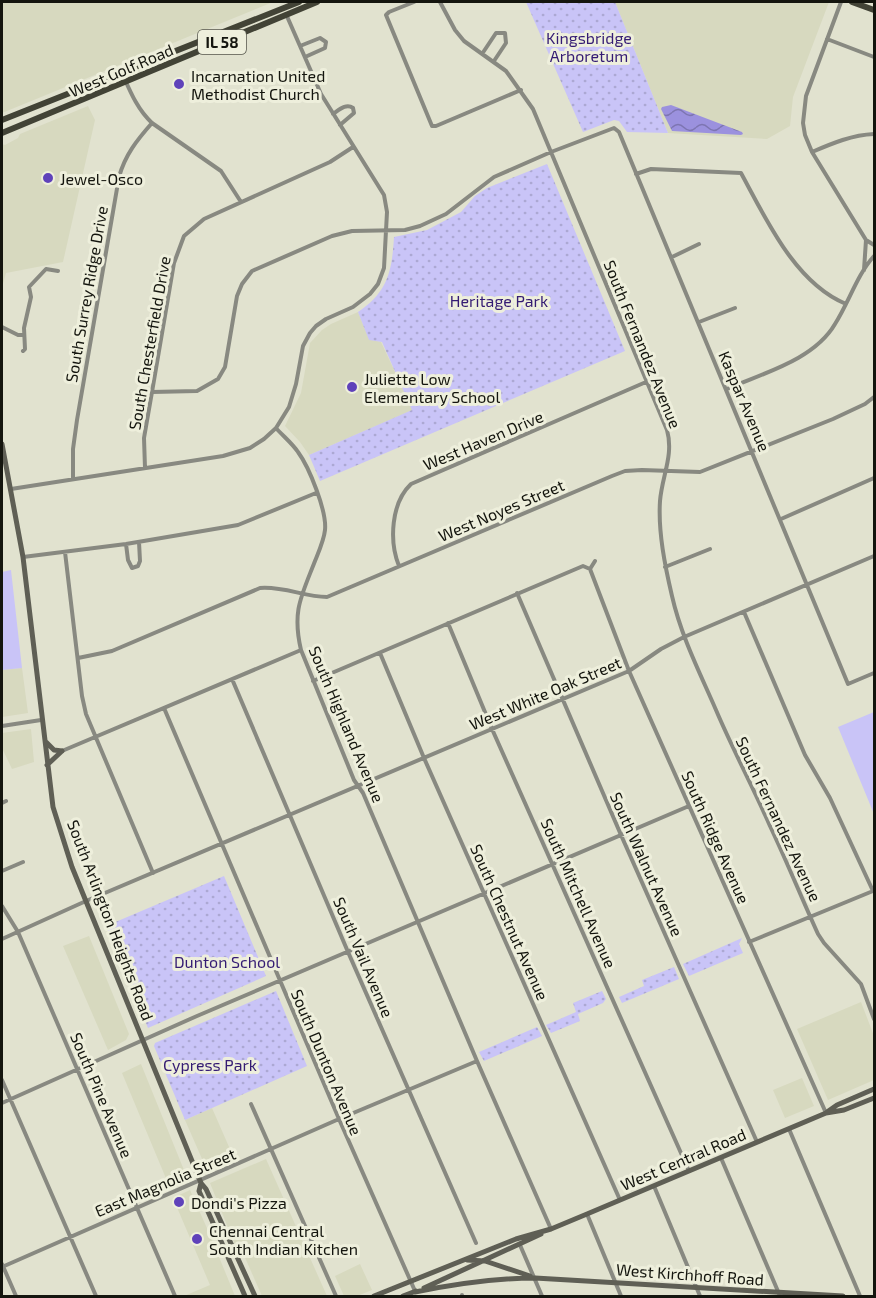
<svg xmlns="http://www.w3.org/2000/svg" width="876" height="1298" viewBox="0 0 876 1298" font-family="'Exo 2',sans-serif">
	<style>
		.built { fill: #d7d9bf }
		.green { fill: #c9c4f7 }
		.park { fill: url(#park-dots) }
		.water { fill: url(#water-waves) }
		.lines { fill: none; stroke-linecap: round; stroke-linejoin: round }
		.street { stroke: #888981; stroke-width: 4 }
		.secondary { stroke: #5f5f55; stroke-width: 5 }
		.primary { stroke: #424336; stroke-width: 6 }
		.poi-dot { fill: #5f42ba; stroke: #eeefdc; stroke-width: 2 }
		.labels { text-anchor: middle; dominant-baseline: central; stroke-width: 6; stroke-linejoin: round; paint-order: stroke }
		.shield { fill: #eeefdc; stroke: #55564c; stroke-width: 1.5 }
		.shield-label { font-size: 15px; font-weight: bold; fill: #14150e }
		.park-label { font-size: 16px; fill: #341b73; stroke: #eeefdc }
		.street-label { font-size: 16px; fill: #14150e; stroke: #eeefdc }
		.poi-label { font-size: 16px; fill: #14150e; stroke: #eeefdc; text-anchor: start }
	</style>
	<defs>
		<pattern id="park-dots" width="8" height="8" patternUnits="userSpaceOnUse" patternTransform="scale(1.5)"><rect width="8" height="8" fill="#c9c4f7"/><path d="M2 2h.1M6 6h.1" fill="none" stroke="#aca8d3" stroke-width="1.8" stroke-linecap="round"/></pattern>
		<pattern id="water-waves" width="16" height="10" patternUnits="userSpaceOnUse" patternTransform="scale(1.5)"><rect width="16" height="10" fill="#9b91de"/><path d="M0 5q4-4 8 0t8 0" fill="none" stroke="#7d75b2"/></pattern>
	</defs>
	<rect width="100%" height="100%" fill="#e1e2cf"/>
	<!-- built -->
	<path class="built" d="M2 2H273L2 113Z
		M615 2H829L793 97 790 126 767 139 668 133Z
		M88 106 95 120 63 262 6 273 2 287V144L5 145 18 138 20 134Z
		M358 312 369 339 381 342 413 410 309 455 300 442 285 426 301 393 310 343 322 330 331 324Z
		M22 668 28 713 2 717V670Z
		M31 729 34 762 12 769 2 748V733Z
		M89 936 129 1034 126 1040 108 1050 63 946Z
		M861 1002 874 1036V1080L828 1100 797 1029Z
		M141 1064 188 1180 170 1188 122 1073Z
		M802 1078 814 1106 785 1118 773 1090Z
		M212 1108 233 1156 206 1168 185 1120Z
		M266 1159 327 1296H262L239 1244 235 1245 210 1183Z
		M190 1190 210 1235 235 1296H184L210 1285 173 1198Z
		M360 1264 372 1290 357 1296H344L335 1276Z"/>
	<!-- green -->
	<path class="green" d="M11 570 22 668 2 670V572Z
		M874 712V814L838 727Z"/>
	<!-- park -->
	<path class="park" d="M526 2H615L668 133 627 132 619 121 614 120 583 132Z
		M547 164 625 351 320 481 309 455 412 410 382 342 369 340 358 312C388 292 392 271 394 237L427 230 461 212 475 196 487 188Z
		M224 876 266 976 148 1028 106 926Z
		M742 938 739 944 743 953 689 976 683 964Z
		M674 967 679 979 622 1003 619 997 644 986 642 980Z
		M276 991 307 1066 185 1120 154 1046 155 1043Z
		M602 991 606 999 603 1003 578 1014 580 1021 551 1033 546 1025 576 1012 573 1003Z
		M537 1027 542 1036 484 1061 479 1052Z"/>
	<!-- water -->
	<path class="water" d="M671 105 742 132 743 134 741 135 672 131 661 109 662 107Z"/>
	<g class="lines">
		<!-- street -->
		<path class="street" d="M414 2 389 12 386 15 432 126H436L521 90
			M440 2 455 30 464 41 506 71 533 109 667 430C674 455 662 476 660 501 658 532 665 566 672 596 681 636 700 673 716 710 733 750 753 787 770 826 787 862 802 899 818 934L824 943 861 984 874 1019
			M841 2 806 96 803 123 805 135 812 152 866 240 874 245
			M827 39 874 57
			M300 46 320 38 326 42 325 48 305 57
			M482 54 496 33H505L506 43 494 61
			M122 73C130 91 137 109 152 123L221 171 241 202
			M333 114C339 110 346 103 353 108L354 113 340 125
			M812 152C833 143 852 135 874 134
			M636 174 651 169 741 173C766 219 795 283 846 304
			M672 257 699 244
			M864 270 866 240
			M699 322 735 308
			M2 327 18 335H24
			M23 351 25 349 24 328 31 297 29 287 46 269 58 271
			M727 389C763 373 814 360 835 324 849 302 857 275 874 256
			M152 392 197 391 218 379 225 367 237 296 242 284 252 271 332 236 352 231 405 230 420 226 446 214 494 177 551 152 614 128 619 132 848 684 874 673
			M276 428C283 436 292 443 298 452 309 467 327 511 325 530 324 540 319 551 315 561 301 597 292 611 301 650L354 780 363 793 477 1061 551 1229
			M145 468 144 438 152 392 174 263 184 236 204 219 330 162 353 147
			M73 478V449L77 420 119 177C125 155 137 140 152 123
			M11 489 223 456 250 448 264 439 276 428 289 407 296 384 303 346 310 333 316 326 326 319 353 307 370 294 378 284 384 268 387 212 384 195 321 94 286 14
			M781 519 874 478
			M126 544 128 560 132 568 138 566 140 561 139 542
			M65 552 82 696 86 714 153 873
			M23 557 126 544 238 525 316 493
			M399 566C389 541 391 503 411 484L646 382
			M665 567 710 549
			M590 569 629 671 826 1113
			M590 569 595 561
			M517 593 621 835 757 1142
			M744 612 805 755 830 798 873 891
			M448 623 492 729 689 1171
			M380 653 424 758 620 1200
			M78 658 112 651 260 588C284 586 304 597 327 597L612 476 625 471 642 470 700 472 833 419 865 404 874 397
			M232 679 348 952 476 1243
			M313 681 583 566 590 569
			M164 708 339 1119 415 1291
			M2 726 41 720
			M62 751 301 650
			M2 803 6 801
			M2 871 23 862
			M2 906 18 932 175 1296
			M2 939 86 901 629 671 661 649 684 637 874 556
			M749 942 873 891
			M2 1080 96 1296
			M2 1103 197 1016 689 806
			M251 1104 336 1296
			M789 1129 860 1296
			M721 1158 780 1296
			M654 1186 700 1296
			M587 1214 621 1296
			M520 1245 542 1296
			M2 1264 16 1296
			M2 1267 339 1119 477 1061
			M462 1295V1296"/>
		<!-- secondary -->
		<path class="secondary" d="M2 444 23 557 53 807 72 867 201 1183 206 1189 255 1296
			M46 742 54 750 62 751
			M47 765 62 751
			M827 1112 837 1105 874 1089
			M201 1183 199 1191 245 1296
			M467 1260 485 1261 530 1276
			M424 1288 541 1234
			M415 1292C455 1284 494 1278 535 1278L843 1296
			M374 1296 516 1239 551 1229 587 1214 826 1113 844 1110 874 1098
			M403 1296 416 1291"/>
		<!-- primary -->
		<path class="primary" d="M852 2 874 10
			M2 120 299 2
			M2 133 317 2"/>
	</g>
	<!-- markers -->
	<g class="poi-dot">
		<circle cx="179" cy="84" r="6"/>
		<circle cx="48" cy="178" r="6"/>
		<circle cx="352" cy="387" r="6"/>
		<circle cx="179" cy="1202" r="6"/>
		<circle cx="197" cy="1239" r="6"/>
	</g>
	<g class="labels">
		<!-- shield labels -->
		<rect class="shield" x="198" y="30" width="48" height="24" rx="4.5"/>
		<g class="shield-label">
			<text x="222" y="42">IL 58</text>
		</g>
		<!-- park labels -->
		<g class="park-label">
			<text x="589" y="37">Kingsbridge<tspan x="589" dy="18">Arboretum</tspan></text>
			<text x="499" y="300">Heritage Park</text>
			<text x="227" y="961">Dunton School</text>
			<text x="210" y="1064">Cypress Park</text>
		</g>
		<!-- street labels -->
		<g class="street-label">
			<text transform="translate(121 70) rotate(-23)">West Golf Road</text>
			<text transform="translate(86 294) rotate(-80)">South Surrey Ridge Drive</text>
			<text transform="translate(149 343) rotate(-80)">South Chesterfield Drive</text>
			<text transform="translate(643 344) rotate(68)">South Fernandez Avenue</text>
			<text transform="translate(745 401) rotate(67)">Kaspar Avenue</text>
			<text transform="translate(483 440) rotate(-23)">West Haven Drive</text>
			<text transform="translate(501 510) rotate(-23)">West Noyes Street</text>
			<text transform="translate(545 693) rotate(-23)">West White Oak Street</text>
			<text transform="translate(347 724) rotate(67)">South Highland Avenue</text>
			<text transform="translate(779 819) rotate(65)">South Fernandez Avenue</text>
			<text transform="translate(716 837) rotate(66)">South Ridge Avenue</text>
			<text transform="translate(647 864) rotate(66)">South Walnut Avenue</text>
			<text transform="translate(579 893) rotate(66)">South Mitchell Avenue</text>
			<text transform="translate(111 920) rotate(69)">South Arlington Heights Road</text>
			<text transform="translate(510 922) rotate(66)">South Chestnut Avenue</text>
			<text transform="translate(364 957) rotate(67)">South Vail Avenue</text>
			<text transform="translate(327 1062) rotate(67)">South Dunton Avenue</text>
			<text transform="translate(102 1095) rotate(67)">South Pine Avenue</text>
			<text transform="translate(683 1159) rotate(-23)">West Central Road</text>
			<text transform="translate(165 1182) rotate(-23)">East Magnolia Street</text>
			<text transform="translate(690 1274) rotate(4)">West Kirchhoff Road</text>
		</g>
		<!-- poi labels -->
		<g class="poi-label">
			<text x="191" y="75">Incarnation United<tspan x="191" dy="18">Methodist Church</tspan></text>
			<text x="60" y="178">Jewel-Osco</text>
			<text x="364" y="378">Juliette Low<tspan x="364" dy="18">Elementary School</tspan></text>
			<text x="191" y="1202">Dondi's Pizza</text>
			<text x="209" y="1230">Chennai Central<tspan x="209" dy="18">South Indian Kitchen</tspan></text>
		</g>
	</g>
	<!-- border -->
	<rect width="876" height="1298" fill="none" stroke="#14150e" stroke-width="6"/>
</svg>
